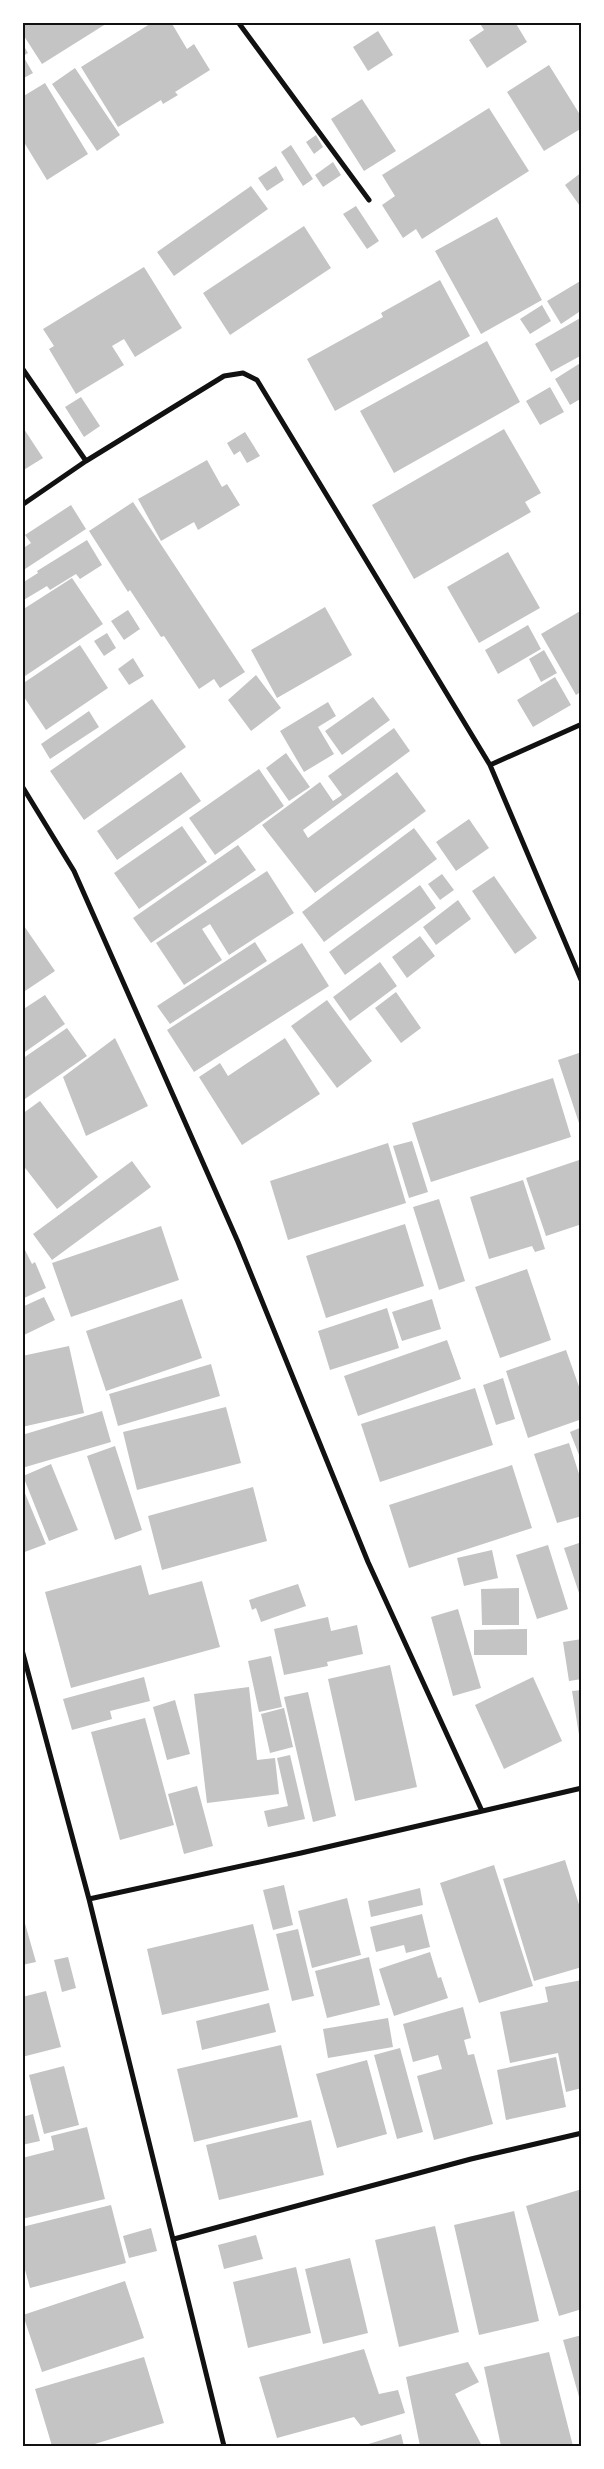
<svg xmlns="http://www.w3.org/2000/svg" width="604" height="2469" viewBox="0 0 604 2469" font-family="Jost,sans-serif">
	<style>
		.building { fill: #c4c4c4 }
		.lines { fill: none; stroke-linecap: round; stroke-linejoin: round }
		.minor { stroke: #111; stroke-width: 5 }
		.neatline { fill: none; stroke: #111; stroke-width: 2 }
	</style>
	<rect width="100%" height="100%" fill="#fff"/>
	<!-- building -->
	<path class="building" d="M22 22H109L42 64 22 33Z
		M153 22H171L187 49 194 44 210 70 175 92 178 95 163 104 161 100 118 127 81 67Z
		M479 22H515L527 42 487 68 469 40 484 30Z
		M378 31 393 55 368 71 353 47Z
		M22 43 28 53 23 56 33 73 22 79Z
		M549 65 582 118V128L544 151 507 92Z
		M75 68 120 135 97 151 52 84Z
		M45 83 88 154 47 180 22 139V97Z
		M362 99 396 151 364 171 331 119Z
		M489 108 529 171 422 239 416 229 403 238 382 205 395 196 382 175Z
		M316 135 323 147 314 154 306 142Z
		M291 145 313 179 303 186 281 152Z
		M333 162 341 175 323 187 315 175Z
		M276 166 284 180 267 191 258 178Z
		M582 172V209L565 185Z
		M251 186 268 209 174 276 157 252Z
		M356 206 379 241 367 249 343 214Z
		M497 217 542 300 481 334 435 251Z
		M304 226 331 268 230 335 203 293Z
		M144 267 182 328 135 357 124 339 112 346 124 365 76 394 49 349 54 346 43 329Z
		M440 280 470 336 335 411 307 359 383 317 381 313Z
		M582 280V310L561 324 547 301Z
		M542 305 551 321 530 334 520 319Z
		M582 317V355L551 372 535 344Z
		M487 341 520 402 394 473 360 411Z
		M582 362V398L570 405 555 379Z
		M550 387 564 412 540 425 526 401Z
		M81 397 100 426 84 437 65 407Z
		M22 426 43 458 22 471Z
		M504 429 541 493 525 502 531 512 414 579 372 505Z
		M245 432 260 456 247 463 240 451 234 455 227 443Z
		M207 460 222 487 227 484 240 505 198 530 194 522 161 541 138 499Z
		M133 502 245 672 220 688 214 679 199 689 164 636 161 637 130 590 128 592 89 531Z
		M71 505 86 529 22 571V549L31 543 25 535Z
		M87 540 102 565 80 579 76 574 50 590 47 586 22 601V583L38 573 37 571Z
		M508 552 540 608 479 643 447 587Z
		M72 578 103 624 22 678V610Z
		M325 607 352 655 277 698 251 650Z
		M128 610 140 629 124 640 111 621Z
		M582 610V691L576 695 541 634Z
		M528 625 541 649 498 674 485 650Z
		M107 633 116 648 104 656 94 641Z
		M80 645 108 688 46 730 22 694V684Z
		M544 650 557 673 541 682 529 659Z
		M133 658 144 676 129 685 118 669Z
		M256 675 281 708 251 731 228 700Z
		M555 677 571 705 533 727 517 700Z
		M373 697 390 720 342 755 325 731Z
		M152 699 186 747 84 820 50 771Z
		M328 702 336 716 318 727 334 754 304 772 280 731Z
		M89 711 99 727 50 759 41 744Z
		M394 728 410 751 303 830 308 838 397 772 426 811 315 893 262 825 320 782 333 801 342 795 328 776Z
		M286 753 310 787 289 801 266 768Z
		M259 769 284 806 215 855 189 818Z
		M181 772 201 801 117 860 97 831Z
		M469 819 489 848 456 871 436 842Z
		M182 826 207 862 139 909 114 873Z
		M414 828 437 859 324 942 302 912Z
		M238 845 256 870 151 943 133 918Z
		M267 871 294 913 229 955 210 924 202 929 222 960 184 985 156 943Z
		M442 874 454 890 440 900 428 884Z
		M494 876 537 938 515 954 472 891Z
		M420 885 436 908 345 975 329 952Z
		M458 900 471 919 436 945 423 927Z
		M22 923 55 971 22 993Z
		M420 936 435 956 407 978 392 957Z
		M255 942 267 961 170 1024 157 1006Z
		M302 943 329 986 194 1072 167 1030Z
		M380 962 397 986 350 1021 333 997Z
		M396 992 421 1028 401 1043 375 1008Z
		M45 995 65 1024 22 1054V1010Z
		M327 1000 372 1061 337 1088 291 1026Z
		M67 1028 87 1056 22 1101V1059Z
		M115 1038 148 1106 86 1136 63 1077Z
		M285 1038 320 1094 242 1145 199 1077 220 1063 228 1076Z
		M582 1052V1129H581L558 1060Z
		M553 1078 571 1137 431 1182 412 1123Z
		M40 1101 98 1177 57 1209 22 1164V1114Z
		M412 1141 428 1192 409 1198 393 1146Z
		M388 1143 406 1203 288 1240 270 1181Z
		M582 1159V1224L546 1236 526 1178Z
		M132 1161 151 1187 52 1260 33 1234Z
		M523 1180 545 1249 535 1252 532 1246 489 1259 470 1197Z
		M439 1199 465 1281 439 1290 413 1207Z
		M405 1224 424 1286 326 1318 306 1256Z
		M161 1226 179 1280 71 1317 52 1263Z
		M22 1244 32 1264 35 1262 46 1288 22 1299Z
		M527 1269 551 1340 500 1358 475 1287Z
		M44 1297 55 1320 22 1336V1307Z
		M182 1299 202 1358 106 1391 86 1331Z
		M432 1299 441 1329 402 1341 392 1312Z
		M387 1308 399 1348 330 1370 318 1331Z
		M447 1340 461 1379 358 1416 344 1376Z
		M69 1346 84 1413 22 1427V1356Z
		M566 1350 582 1395V1419L528 1438 506 1371Z
		M211 1364 220 1396 118 1426 109 1394Z
		M503 1378 515 1419 496 1425 483 1385Z
		M475 1388 493 1445 380 1482 361 1424Z
		M226 1407 241 1463 137 1490 123 1432Z
		M102 1411 111 1442 22 1468V1435Z
		M582 1427V1460H581L570 1432Z
		M569 1443 582 1483V1516L557 1523 534 1454Z
		M115 1446 142 1530 115 1540 87 1456Z
		M51 1464 78 1530 49 1541 23 1476Z
		M512 1465 532 1528 409 1568 389 1505Z
		M22 1486 46 1544 22 1553Z
		M253 1487 267 1541 162 1570 148 1516Z
		M582 1542V1595L580 1596 564 1548Z
		M548 1545 568 1609 537 1619 516 1555Z
		M492 1550 498 1578 464 1586 457 1558Z
		M141 1565 149 1595 202 1581 220 1647 71 1688 45 1592Z
		M298 1584 306 1606 261 1622 256 1608 252 1610 249 1600Z
		M519 1588V1625H482L481 1589Z
		M458 1609 481 1688 453 1696 431 1617Z
		M328 1617 331 1631 357 1625 363 1654 327 1662 328 1666 284 1675 274 1629Z
		M527 1629V1655H474V1630Z
		M582 1639V1679L569 1681 563 1642Z
		M271 1656 282 1707 259 1712 248 1661Z
		M390 1665 417 1787 355 1801 328 1679Z
		M144 1677 150 1701 110 1711 112 1719 72 1730 63 1699Z
		M533 1677 562 1741 504 1769 475 1705Z
		M249 1687 257 1760 275 1758 279 1794 207 1803 194 1694Z
		M582 1690V1741H580L572 1691Z
		M308 1692 336 1816 313 1822 284 1697Z
		M175 1700 190 1754 167 1760 153 1707Z
		M284 1708 293 1747 270 1753 261 1714Z
		M145 1718 174 1825 120 1840 91 1732Z
		M290 1755 305 1819 268 1827 264 1811 288 1806 277 1758Z
		M197 1786 213 1846 184 1854 168 1794Z
		M565 1860 582 1914V1967L534 1981 503 1879Z
		M494 1865 533 1986 479 2003 440 1883Z
		M284 1885 293 1925 273 1930 263 1890Z
		M420 1888 423 1905 371 1917 368 1901Z
		M347 1898 361 1955 312 1968 298 1911Z
		M22 1913 36 1962 22 1965Z
		M422 1914 430 1947 406 1953 404 1945 376 1952 370 1927Z
		M253 1924 269 1990 162 2015 147 1949Z
		M298 1929 314 1996 292 2001 276 1934Z
		M430 1952 438 1978 441 1977 448 1998 394 2016 379 1969Z
		M68 1957 76 1988 62 1992 54 1960Z
		M369 1957 380 2005 327 2018 315 1971Z
		M582 1980V2088L566 2092 558 2053 510 2063 500 2012 548 2002 545 1987Z
		M46 1991 61 2047 22 2057V1997Z
		M269 2003 276 2032 202 2050 196 2021Z
		M463 2007 471 2038 464 2040 468 2055 474 2054 493 2124 434 2140 417 2076 442 2069 438 2055 413 2062 403 2024Z
		M388 2018 393 2047 328 2058 323 2029Z
		M281 2045 298 2117 194 2142 177 2069Z
		M400 2048 423 2132 397 2139 374 2055Z
		M556 2057 566 2107 506 2120 497 2070Z
		M367 2060 387 2134 337 2148 316 2074Z
		M64 2066 79 2125 44 2134 29 2075Z
		M33 2114 40 2141 22 2145V2117Z
		M311 2120 324 2175 219 2200 206 2145Z
		M87 2127 105 2199 22 2219V2158L54 2150 51 2136Z
		M582 2189V2309L559 2316 526 2206Z
		M111 2205 126 2263 30 2288 22 2259V2227Z
		M514 2211 539 2321 479 2335 454 2225Z
		M435 2226 459 2332 399 2347 375 2240Z
		M151 2228 157 2251 129 2258 123 2236Z
		M256 2235 263 2259 224 2269 218 2245Z
		M350 2258 368 2333 323 2344 305 2269Z
		M296 2267 311 2333 248 2348 233 2282Z
		M125 2281 144 2338 42 2372 23 2315Z
		M582 2335V2404H581L563 2340Z
		M364 2349 379 2394 398 2390 405 2413 361 2426 354 2417 277 2438 259 2377Z
		M549 2352 573 2446H501L484 2367Z
		M144 2357 164 2423 88 2446H52L35 2389Z
		M468 2362 479 2382 455 2394 482 2446H420L406 2377Z
		M401 2434 404 2446H362Z"/>
	<g class="lines">
		<!-- minor -->
		<path class="minor" d="M238 22 369 200
			M22 368 86 461
			M22 505 86 461 224 376 243 373 257 380 490 765 582 982
			M490 765 582 724
			M22 786 74 871 238 1242 368 1562 482 1811
			M22 1650 89 1899 224 2446
			M89 1899 301 1853 582 1788
			M174 2239 471 2159 582 2133"/>
	</g>
	<!-- border -->
	<rect width="604" height="2469" fill="none" stroke="#ffffff" stroke-width="48"/>
	<rect x="24" y="24" width="556" height="2421" class="neatline"/>
</svg>
